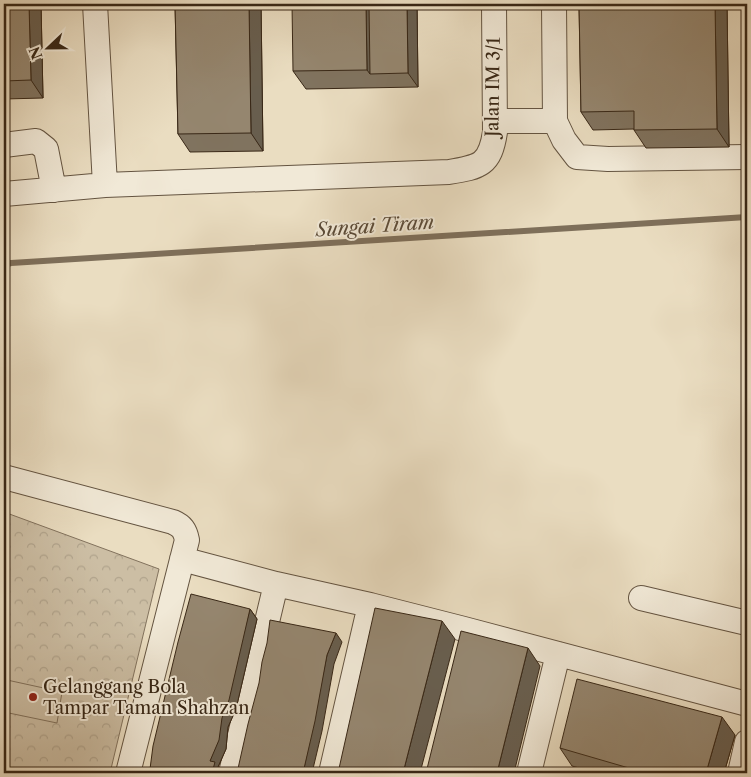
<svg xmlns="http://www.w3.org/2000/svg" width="751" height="777" viewBox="0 0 751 777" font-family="'Libre Caslon Text',serif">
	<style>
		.forest { fill: url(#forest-crowns); stroke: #82725d }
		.pitch { fill: #ccbea4; stroke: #82725d }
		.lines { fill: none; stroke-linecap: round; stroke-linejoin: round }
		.stream { stroke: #7e6f5a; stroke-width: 6 }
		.minor-casing { stroke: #645441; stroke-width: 26 }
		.minor { stroke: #f1e9d7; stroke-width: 24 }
		.wall { fill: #80735f; stroke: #382716 }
		.shaded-wall { fill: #685e4e; stroke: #382716 }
		.building { fill: #95866f; stroke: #382716 }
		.poi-dot { fill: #8f2418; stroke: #f1e9d7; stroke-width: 2 }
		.labels { text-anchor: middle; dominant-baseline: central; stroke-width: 4; stroke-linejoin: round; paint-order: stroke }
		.street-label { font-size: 18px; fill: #382716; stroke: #f1e9d7 }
		.poi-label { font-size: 18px; fill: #382716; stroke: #f1e9d7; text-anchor: start }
		.water-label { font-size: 19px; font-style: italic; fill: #5b4b38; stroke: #f1e9d7 }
	</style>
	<defs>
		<pattern id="forest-crowns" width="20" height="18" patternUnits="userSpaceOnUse" patternTransform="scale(1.25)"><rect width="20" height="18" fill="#ccbea4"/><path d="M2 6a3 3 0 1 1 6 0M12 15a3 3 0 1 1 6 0" fill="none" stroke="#b0a38c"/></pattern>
	</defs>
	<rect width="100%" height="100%" fill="#eaddc1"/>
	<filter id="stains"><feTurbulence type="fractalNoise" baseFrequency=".004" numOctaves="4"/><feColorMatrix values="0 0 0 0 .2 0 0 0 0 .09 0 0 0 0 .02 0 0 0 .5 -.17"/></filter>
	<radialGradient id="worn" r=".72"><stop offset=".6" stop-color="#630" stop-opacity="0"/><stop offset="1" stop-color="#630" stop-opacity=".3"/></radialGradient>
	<!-- forest -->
	<path class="forest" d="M4 512 159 569 110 773H4Z"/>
	<!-- pitch -->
	<path class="pitch" d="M7 680 62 692 57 723 4 712Z"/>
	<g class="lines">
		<!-- stream -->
		<path class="stream" d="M4 265 11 263 747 217"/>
		<defs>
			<path id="minor" d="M95 4 105 185
				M495 121H555L554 4
				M555 121 564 140 577 157 608 159 747 157
				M4 145 36 141 46 149 54 190
				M4 194 105 185 449 172C480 167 490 165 495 132L494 4
				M4 477 173 522C182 526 185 530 187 540L128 773
				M182 559 276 584 370 605 331 773
				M641 598 747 623
				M370 605 464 629 747 704
				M231 773 276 584
				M529 773 558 654
				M740 773 747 742"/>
		</defs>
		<!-- minor casing -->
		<use href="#minor" class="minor-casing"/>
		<!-- minor -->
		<use href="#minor" class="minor"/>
	</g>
	<!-- wall -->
	<path class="wall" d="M4 4H41L43 98 4 99Z
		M175 4H261L263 151 190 152 178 134Z
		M417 4 418 87 306 89 293 71Z
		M555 4H727L729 147 646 148 634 130V129L593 130 581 112 579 6H557Z
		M250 609 257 619 236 709 228 727 226 749 218 767 222 772 221 773H153L150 769Z
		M735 735 724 773H597L572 766 560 748Z"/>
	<!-- shaded-wall -->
	<path class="shaded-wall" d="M29 4H41L43 98 31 80Z
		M249 4H261L263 151 251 133Z
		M366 4H378L370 74 367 70Z
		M407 4H417L418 87 408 73Z
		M715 4H727L729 147 717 129Z
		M250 609 257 619 236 709 228 727 226 749 218 767 222 772 221 773H212L210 761Z
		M442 621 455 639 420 773H403Z
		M336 633 342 642 334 664 322 731 312 773H303L327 655Z
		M528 648 540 666 514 773H497Z
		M722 717 735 735 724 773H706Z"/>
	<!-- building -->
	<path class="building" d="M4 4H29L31 80 4 81Z
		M175 4H249L251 133 178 134Z
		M292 4H366L367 70 293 71Z
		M369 4H407L408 73 370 74Z
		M579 4H715L717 129 634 130V111L581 112Z
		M191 594 250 609 229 700 222 718 219 740 210 761 215 762 212 773H168L150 769 153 746 178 642Z
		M375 608 442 621 403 773H338Z
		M270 620 336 633 327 655 315 721 303 773H237L248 724 259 683 262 662 267 643Z
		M461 631 528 648 497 773H426Z
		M577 679 722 717 706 773H646L560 748Z"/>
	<!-- markers -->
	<circle class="poi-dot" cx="33" cy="697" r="5"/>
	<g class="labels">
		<!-- street labels -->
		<g class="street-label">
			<text transform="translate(493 87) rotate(-89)">Jalan IM 3/1</text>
		</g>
		<!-- poi labels -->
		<g class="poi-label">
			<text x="43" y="687">Gelanggang Bola<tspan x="43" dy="21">Tampar Taman Shahzan</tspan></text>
		</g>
		<!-- water labels -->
		<g class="water-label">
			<text transform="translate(375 226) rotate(-4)">Sungai Tiram</text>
		</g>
	</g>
	<!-- margin -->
	<rect width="751" height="777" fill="none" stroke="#eaddc1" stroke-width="20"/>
	<rect x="5" y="5" width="741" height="767" fill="none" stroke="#382716" stroke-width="2.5"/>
	<rect x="10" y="10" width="731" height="757" fill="none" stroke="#382716"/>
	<!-- north arrow -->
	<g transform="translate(48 48) rotate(248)" stroke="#f1e9d7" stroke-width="4" paint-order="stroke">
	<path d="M0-4L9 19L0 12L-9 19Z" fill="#382716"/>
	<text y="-8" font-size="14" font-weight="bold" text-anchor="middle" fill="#382716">N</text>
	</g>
	<rect width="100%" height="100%" filter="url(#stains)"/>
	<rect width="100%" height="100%" fill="url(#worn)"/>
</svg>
